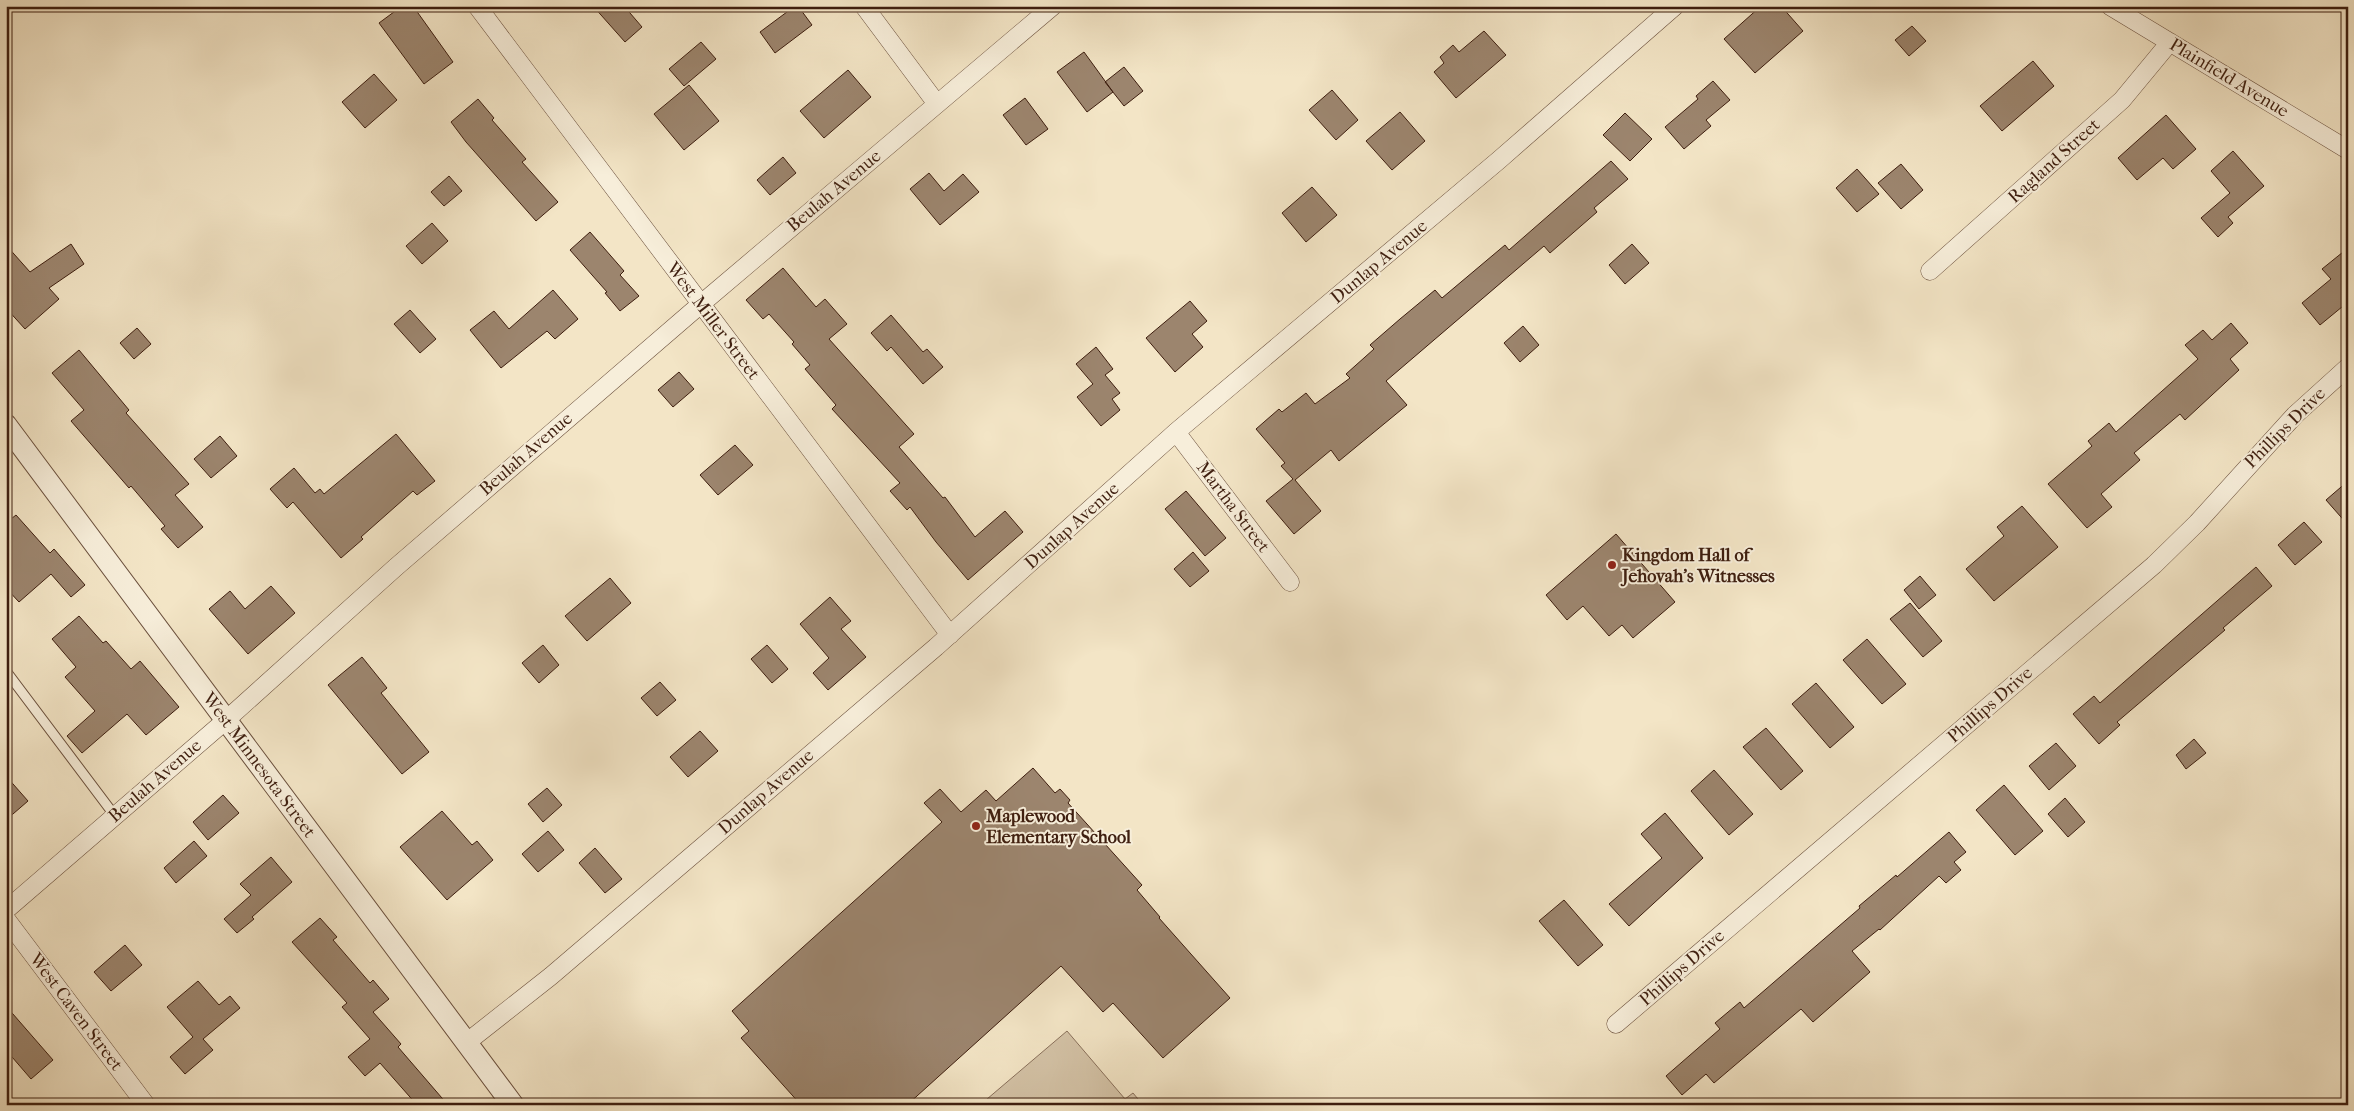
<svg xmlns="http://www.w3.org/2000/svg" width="2354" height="1111" viewBox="0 0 2354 1111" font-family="'IM FELL French Canon',serif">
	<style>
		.green { fill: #d4c3a7; stroke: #89705b }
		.building { fill: #9c856e; stroke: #3e1e0f }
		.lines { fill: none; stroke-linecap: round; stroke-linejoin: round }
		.service-casing { stroke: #6b503d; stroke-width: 11 }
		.minor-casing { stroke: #6b503d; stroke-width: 19 }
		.tertiary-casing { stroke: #6b503d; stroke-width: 23 }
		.service { stroke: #f7eeda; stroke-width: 9 }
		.minor { stroke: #f7eeda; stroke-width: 18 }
		.tertiary { stroke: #f7eeda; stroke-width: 21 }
		.poi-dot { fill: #8f2418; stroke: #f7eeda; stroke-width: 2 }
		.labels { text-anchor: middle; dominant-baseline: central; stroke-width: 4; stroke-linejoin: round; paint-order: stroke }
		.street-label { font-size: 18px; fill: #3e1e0f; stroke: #f7eeda }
		.poi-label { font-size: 18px; font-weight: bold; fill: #3e1e0f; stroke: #f7eeda; text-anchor: start }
	</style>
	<rect width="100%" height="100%" fill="#f3e5c6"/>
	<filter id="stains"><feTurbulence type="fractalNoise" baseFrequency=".004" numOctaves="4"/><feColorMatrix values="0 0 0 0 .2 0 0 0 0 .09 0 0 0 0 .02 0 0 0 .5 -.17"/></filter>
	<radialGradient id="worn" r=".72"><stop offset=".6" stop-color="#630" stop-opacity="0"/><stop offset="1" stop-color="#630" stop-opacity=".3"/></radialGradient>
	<!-- green -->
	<path class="green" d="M1067 1031 1125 1099 1133 1093 1143 1105H980Z"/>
	<!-- building -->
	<path class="building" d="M402 6H413L453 62 424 84 379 23Z
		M593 6H624L642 27 625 42Z
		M795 6H798L812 25 775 53 760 32Z
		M1761 6H1781L1803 31 1755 73 1724 39Z
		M1912 26 1926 41 1909 56 1895 40Z
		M1484 31 1506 55 1456 98 1434 72 1444 63 1440 57 1453 45 1459 52Z
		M701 42 716 59 684 86 669 69Z
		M1084 52 1113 92 1087 112 1057 72Z
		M2033 61 2054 86 2002 131 1980 106Z
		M1124 67 1143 91 1124 106 1105 82Z
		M848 70 871 97 824 138 800 111Z
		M374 74 397 100 365 128 342 102Z
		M1713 81 1730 100 1706 120 1711 126 1684 149 1665 127 1698 99 1696 96Z
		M689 85 719 121 684 150 654 114Z
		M1332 90 1358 120 1336 140 1309 110Z
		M1025 98 1048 129 1026 145 1003 115Z
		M478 99 494 118 492 120 526 159 522 162 558 202 536 221 466 142 451 122Z
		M1400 112 1425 141 1392 170 1366 141Z
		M1625 113 1652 139 1630 161 1603 135Z
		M2166 115 2196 149 2173 169 2163 158 2137 180 2118 158Z
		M2233 151 2264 186 2228 217 2233 223 2218 237 2201 218 2230 193 2211 171Z
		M783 157 796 173 770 195 757 180Z
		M1611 161 1628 179 1594 208 1597 212 1550 253 1544 246 1386 381 1407 405 1339 461 1331 450 1295 480 1321 511 1294 534 1266 501 1293 479 1281 466 1285 463 1256 429 1279 409 1282 412 1306 393 1315 404 1350 378 1346 374 1374 349 1370 345 1400 319 1435 290 1442 298 1505 245 1509 250Z
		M1901 164 1923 190 1901 209 1878 183Z
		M1857 169 1879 194 1857 212 1836 188Z
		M929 173 944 191 963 174 979 192 940 225 910 189Z
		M449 176 462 191 444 206 431 192Z
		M1312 187 1337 215 1306 242 1282 213Z
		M432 223 448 241 422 264 406 246Z
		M590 232 624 271 620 275 639 296 620 311 605 293 607 292 570 250Z
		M71 244 84 264 49 288 59 299 25 329 6 308V245L30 272Z
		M1632 244 1649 263 1625 284 1609 265Z
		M2348 248V302L2320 325 2302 303 2331 279 2322 269Z
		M783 268 816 307 825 299 847 324 829 339 914 434 899 447 943 498 945 497 975 537 1005 511 1023 532 968 580 936 542 910 507 907 510 890 491 900 483 832 409 836 405 805 369 810 365 792 344 794 342 769 314 763 319 746 300Z
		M553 290 578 319 555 339 547 331 501 368 470 330 494 311 509 329Z
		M1190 301 1207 321 1192 334 1203 347 1175 372 1146 338Z
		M410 310 436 339 420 353 394 324Z
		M891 315 923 352 927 349 943 367 923 384 891 347 887 351 871 333Z
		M2231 323 2248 343 2230 359 2239 370 2185 420 2180 414 2134 453 2140 460 2101 494 2112 507 2087 528 2048 484 2092 446 2088 441 2109 423 2116 432 2198 359 2185 345 2203 330 2212 340Z
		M1523 326 1539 345 1520 362 1504 343Z
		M137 328 151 344 134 359 120 343Z
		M1096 347 1113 369 1105 375 1120 393 1112 399 1120 410 1101 426 1077 397 1093 384 1076 364Z
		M79 350 129 410 126 413 189 484 175 495 203 527 178 548 161 529 165 526 131 486 129 488 71 421 84 410 52 373Z
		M679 372 694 389 673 407 658 390Z
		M396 434 435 481 417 495 413 491 361 537 363 539 341 558 293 502 287 508 270 489 294 468 315 493 320 489 324 494Z
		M220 436 237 456 211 478 194 459Z
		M735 445 753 465 718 495 700 475Z
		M2348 481V525L2326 500Z
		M1186 491 1226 538 1205 556 1165 509Z
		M2022 506 2058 547 1994 601 1966 569 2004 536 1997 527Z
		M16 515 50 553 54 549 85 585 71 597 51 574 19 602 6 588V523Z
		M2304 522 2322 542 2295 565 2278 545Z
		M1616 534 1675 602 1633 638 1622 625 1609 636 1583 606 1567 620 1546 595Z
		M1193 552 1209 571 1190 587 1174 569Z
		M2256 567 2272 586 2223 628 2225 630 2117 722 2120 725 2099 744 2073 714 2094 696 2100 703Z
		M1920 576 1936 595 1919 609 1904 590Z
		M610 578 631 603 587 641 565 616Z
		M271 586 295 613 248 654 209 609 230 591 245 609Z
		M830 597 851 621 841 629 866 657 828 690 813 673 829 658 800 624Z
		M1910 603 1942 641 1923 657 1890 619Z
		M79 616 103 643 106 641 131 669 140 661 179 707 146 735 127 714 82 753 67 736 95 711 65 677 76 667 52 639Z
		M1867 639 1906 684 1882 704 1843 660Z
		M543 645 559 665 539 683 522 663Z
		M767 645 788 669 772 683 751 659Z
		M362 657 387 688 381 693 429 752 402 774 328 685Z
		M660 682 676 700 657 716 641 698Z
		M1816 683 1854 727 1830 748 1792 704Z
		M1766 728 1803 771 1781 790 1743 747Z
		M700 731 718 751 688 777 670 757Z
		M2194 739 2206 753 2186 769 2176 755Z
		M2056 743 2076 766 2049 790 2029 766Z
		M1033 768 1055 793 1060 789 1070 800 1068 803 1142 885 1137 890 1160 917 1159 918 1230 998 1163 1058 1113 1003 1103 1012 1061 966 907 1105H801L741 1038 749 1031 732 1011 942 822 924 803 940 789 961 812 986 790 996 801Z
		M1714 770 1753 814 1729 835 1691 791Z
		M6 776 28 801 6 820Z
		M2004 785 2043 831 2015 855 1976 810Z
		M547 788 562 805 543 822 528 804Z
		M223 795 239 813 208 840 193 822Z
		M2065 798 2085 822 2068 837 2048 814Z
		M442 811 472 845 477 841 493 860 447 900 400 847Z
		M1665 813 1703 858 1629 926 1609 904 1662 858 1641 834Z
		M548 831 564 850 538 872 522 854Z
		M1949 832 1966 852 1954 862 1961 870 1946 883 1939 876 1880 930 1879 929 1852 951 1870 972 1813 1022 1801 1009 1714 1083 1706 1074 1682 1095 1666 1076 1720 1029 1715 1023 1740 1002 1744 1008 1860 908 1859 906 1896 875 1897 877Z
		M194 841 207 856 176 883 164 868Z
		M595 848 622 879 605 893 579 863Z
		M271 857 292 882 252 917 254 919 237 933 224 919 251 895 240 884Z
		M1564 900 1603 945 1578 966 1539 921Z
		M320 918 337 937 333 940 370 983 373 980 389 999 373 1012 401 1044 398 1047 448 1105H417L380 1063 365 1076 348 1057 370 1039 342 1007 347 1003 292 942Z
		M125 945 142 965 111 991 94 972Z
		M198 981 219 1005 230 996 240 1008 203 1039 213 1050 185 1074 170 1057 193 1037 167 1007Z
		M6 1006 53 1060 31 1079 6 1050Z"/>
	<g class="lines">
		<defs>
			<path id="service" d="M6 671 115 816"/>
			<path id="minor" d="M477 6 950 635
				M864 6 937 104
				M2110 6 2348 150
				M1930 271 2122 100 2170 42
				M1176 432 1290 582
				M6 910 225 721 396 567 701 304 1053 6
				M6 919 146 1105
				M1616 1024 2154 565 2197 523 2295 415 2348 367
				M466 1043 551 976 936 647 1176 432 1499 160 1675 6"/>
			<g id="tertiary">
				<path id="s1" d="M6 425 513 1105"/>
			</g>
		</defs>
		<!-- service casing -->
		<use href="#service" class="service-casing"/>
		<!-- minor casing -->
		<use href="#minor" class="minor-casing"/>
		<!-- tertiary casing -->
		<use href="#tertiary" class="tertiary-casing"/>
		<!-- service -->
		<use href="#service" class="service"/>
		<!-- minor -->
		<use href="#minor" class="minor"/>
		<!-- tertiary -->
		<use href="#tertiary" class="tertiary"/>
	</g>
	<!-- markers -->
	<g class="poi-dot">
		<circle cx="1612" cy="565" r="5"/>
		<circle cx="976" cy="826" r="5"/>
	</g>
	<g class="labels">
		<!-- street labels -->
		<g class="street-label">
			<text transform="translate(2229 78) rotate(31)">Plainfield Avenue</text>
			<text transform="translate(2054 161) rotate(-42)">Ragland Street</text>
			<text transform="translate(834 191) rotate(-40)">Beulah Avenue</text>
			<text transform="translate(1379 262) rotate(-40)">Dunlap Avenue</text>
			<text transform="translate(713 321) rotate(53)">West Miller Street</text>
			<text transform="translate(2285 428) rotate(-45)">Phillips Drive</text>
			<text transform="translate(526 454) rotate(-41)">Beulah Avenue</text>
			<text transform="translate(1233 507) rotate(53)">Martha Street</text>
			<text transform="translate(1072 526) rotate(-42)">Dunlap Avenue</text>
			<text transform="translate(1990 705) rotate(-41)">Phillips Drive</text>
			<text stroke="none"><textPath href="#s1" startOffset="424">West Minnesota Street</textPath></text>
			<text transform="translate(155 781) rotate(-41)">Beulah Avenue</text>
			<text transform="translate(766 792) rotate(-41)">Dunlap Avenue</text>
			<text transform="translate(1682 968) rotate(-41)">Phillips Drive</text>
			<text transform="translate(76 1012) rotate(53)">West Caven Street</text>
		</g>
		<!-- poi labels -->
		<g class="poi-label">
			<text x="1622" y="555">Kingdom Hall of<tspan x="1622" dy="21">Jehovah's Witnesses</tspan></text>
			<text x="986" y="816">Maplewood<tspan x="986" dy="21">Elementary School</tspan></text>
		</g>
	</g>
	<!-- margin -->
	<rect width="2354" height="1111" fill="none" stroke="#f3e5c6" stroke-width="25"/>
	<rect x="8" y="8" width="2339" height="1096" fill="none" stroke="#3e1e0f" stroke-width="2.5"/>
	<rect x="12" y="12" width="2329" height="1086" fill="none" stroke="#3e1e0f"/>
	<rect width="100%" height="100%" filter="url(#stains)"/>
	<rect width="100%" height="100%" fill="url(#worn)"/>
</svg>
